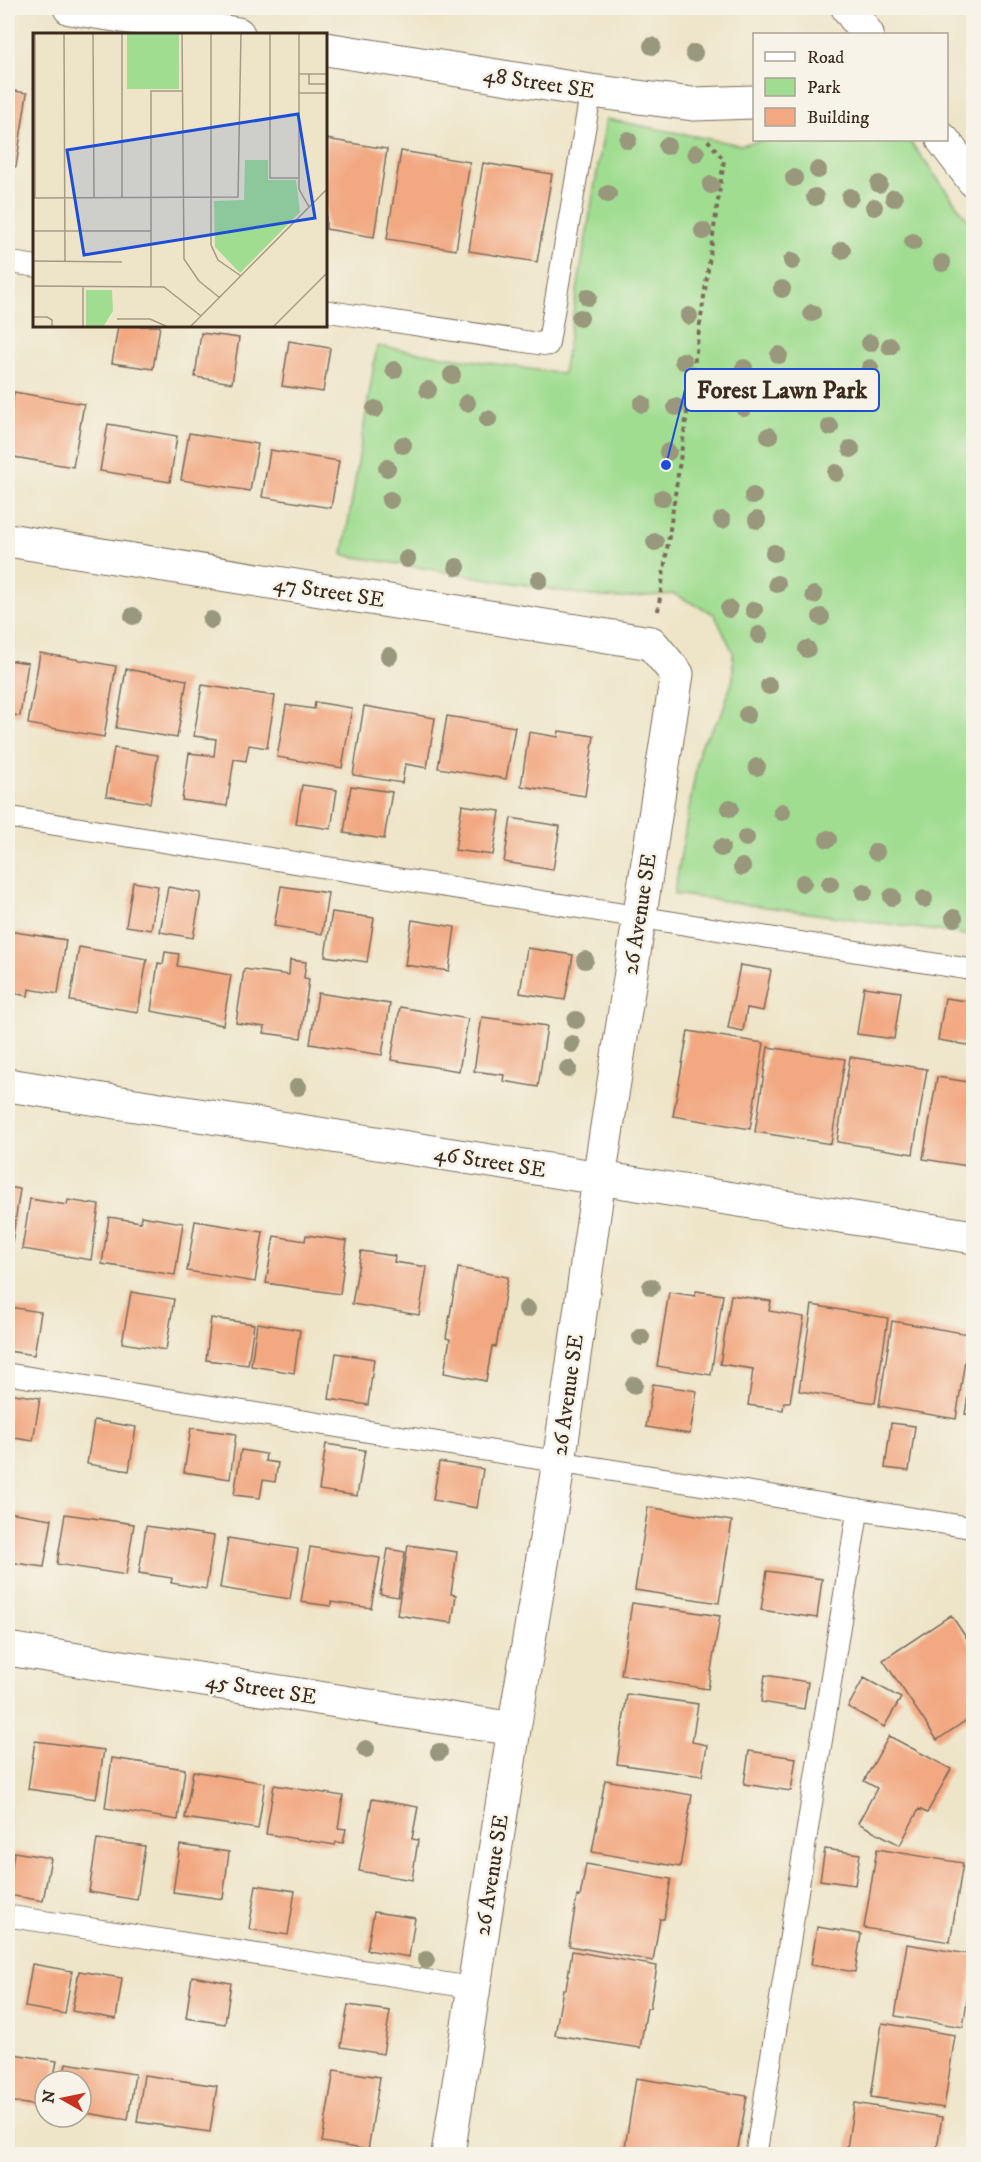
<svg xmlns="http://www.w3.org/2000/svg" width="981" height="2162" viewBox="0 0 981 2162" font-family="'IM FELL DW Pica',serif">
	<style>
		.green { fill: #a0dd91; stroke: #6e8458; stroke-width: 1.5 }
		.building { fill: #f2a982 }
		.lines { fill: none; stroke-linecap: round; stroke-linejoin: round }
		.lane-casing { stroke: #7a6b5a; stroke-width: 23 }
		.street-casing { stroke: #7a6b5a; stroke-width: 35 }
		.path { stroke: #7a6b5a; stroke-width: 4; stroke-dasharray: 4.5 4.5; stroke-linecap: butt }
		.lane { stroke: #fff; stroke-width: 21 }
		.street { stroke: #fff; stroke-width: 33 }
		.tree { fill: #99977b }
		.labels { text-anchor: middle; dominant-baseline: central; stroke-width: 5; stroke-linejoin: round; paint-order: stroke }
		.street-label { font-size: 22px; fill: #3b2a1e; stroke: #f7f3e8 }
		.inset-road { fill: none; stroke: #a69a85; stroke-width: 1.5 }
		.view { fill: #1d4ed8; fill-opacity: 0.15; stroke: #1d4ed8; stroke-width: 3 }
		.inset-edge { fill: none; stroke: #3b2a1e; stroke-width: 3 }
		.leader { fill: none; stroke: #1d4ed8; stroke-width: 2 }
		.callout-dot { fill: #1d4ed8; stroke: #f7f3e8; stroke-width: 2 }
		.callout { fill: #f7f3e8; stroke: #1d4ed8; stroke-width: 2 }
		.callout-label { font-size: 24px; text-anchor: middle; font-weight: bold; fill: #3b2a1e }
	</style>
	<rect width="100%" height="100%" fill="#f7f3e8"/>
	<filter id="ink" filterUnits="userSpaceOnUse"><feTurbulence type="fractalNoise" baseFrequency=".0167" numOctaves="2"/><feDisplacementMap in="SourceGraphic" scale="12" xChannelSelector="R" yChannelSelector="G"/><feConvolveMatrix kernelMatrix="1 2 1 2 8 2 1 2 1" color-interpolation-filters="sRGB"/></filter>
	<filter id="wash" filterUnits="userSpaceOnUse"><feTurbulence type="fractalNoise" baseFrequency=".008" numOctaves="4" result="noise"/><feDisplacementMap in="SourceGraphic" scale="24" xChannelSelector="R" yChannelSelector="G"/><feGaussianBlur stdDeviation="1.35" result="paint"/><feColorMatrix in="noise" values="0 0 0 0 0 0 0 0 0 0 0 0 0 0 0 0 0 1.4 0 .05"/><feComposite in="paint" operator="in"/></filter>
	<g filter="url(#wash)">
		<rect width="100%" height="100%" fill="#eee5c9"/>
		<!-- green -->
		<path class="green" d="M606 119 740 145 764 140H909L973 227V936L674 894 700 746 721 716 733 679V652L714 614 674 594 621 598 592 596 343 555 377 346 563 374Z"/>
		<g id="blocks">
			<!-- building -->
			<path class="building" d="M962 8H974V24Z
				M8 90 27 93 16 167 8 166Z
				M326 139 387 149 374 237 326 229Z
				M401 151 470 162 456 250 387 239Z
				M483 163 552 174 537 262 469 251Z
				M118 326H160L153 369 112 363Z
				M201 333 239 338 232 383 195 377Z
				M289 341 330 348 323 392 282 386Z
				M14 392 84 404 73 467 8 456V435Z
				M108 424 177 436 170 482 100 471Z
				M189 433 258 444 250 491 181 480Z
				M270 450 339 461 331 508 262 497Z
				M40 653 116 666 104 737 28 724Z
				M8 660 28 663 20 716 8 714Z
				M126 669 187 680 177 738 116 728Z
				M202 685 275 696 267 748 249 745 246 761 234 759 227 806 182 800 189 753 214 756 216 739 194 736Z
				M315 702 352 708 342 768 277 757 286 705 314 709Z
				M364 706 435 718 427 768 405 764 402 783 353 775Z
				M447 716 515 727 506 779 438 768Z
				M559 731 594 736 585 796 521 786 529 732 558 737Z
				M114 748 158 755 150 803 106 796Z
				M302 785 337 790 331 829 296 824Z
				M351 786 392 792 384 839 344 833Z
				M462 805 500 811 493 855 455 850Z
				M511 818 560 826 553 870 504 862Z
				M133 882 158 886 151 930 126 926Z
				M281 886 328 893 322 934 274 926Z
				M168 887 201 893 193 938 160 932Z
				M332 912 374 918 367 962 325 956Z
				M412 920 455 927 449 971 405 965Z
				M8 931 66 940 58 994 29 989 28 996 8 992Z
				M79 947 147 959 138 1012 70 1001Z
				M527 948 573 955 565 1000 520 993Z
				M165 952 179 954 177 966 231 975 223 1025 151 1011 158 963 163 964Z
				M290 960 306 962 304 978 309 979 301 1038 264 1033 265 1027 236 1023 244 969 289 975Z
				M740 965 771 970 763 1011 747 1008 743 1031 728 1028Z
				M864 987 901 992 894 1039 857 1034Z
				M318 993 390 1004 382 1055 310 1044Z
				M945 998 974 1002V1046L938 1040Z
				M400 1007 468 1019 459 1071 391 1060Z
				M482 1017 547 1026 538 1087 503 1081 504 1075 474 1071Z
				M688 1031 764 1043 750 1129 673 1116Z
				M768 1047 845 1059 831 1144 755 1132Z
				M850 1057 927 1069 913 1154 837 1142Z
				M937 1077 974 1083V1167L923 1159Z
				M8 1187 20 1189 12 1242 8 1241Z
				M30 1199 67 1205 68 1200 99 1205 91 1260 22 1249Z
				M141 1216 183 1223 175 1275 102 1264 109 1217 141 1222Z
				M195 1221 263 1232 255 1282 187 1271Z
				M306 1235 347 1241 340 1294 266 1283 274 1236 305 1241Z
				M361 1251 395 1256 394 1262 427 1267 419 1315 352 1304Z
				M458 1268 508 1277 496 1347 492 1346 486 1381 444 1373 450 1339 446 1338Z
				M696 1291 723 1295 711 1375 657 1366 669 1292 695 1296Z
				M131 1292 174 1299 166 1350 122 1343Z
				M731 1295 771 1301 769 1311 804 1317 790 1402H784L783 1410 748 1405 753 1369 720 1364Z
				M812 1305 888 1318 875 1403 799 1391Z
				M9 1307 41 1312 34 1355 8 1351Z
				M211 1318 254 1324 248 1365 206 1360Z
				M892 1321 969 1334 956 1419 879 1406Z
				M257 1323 300 1330 294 1373 251 1366Z
				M336 1353 374 1359 368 1405 329 1399Z
				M972 1371H974V1415L965 1414Z
				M653 1384 697 1391 690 1434 646 1427Z
				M8 1393 40 1398 33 1441 8 1437Z
				M94 1420 136 1427 129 1471 87 1464Z
				M891 1423 915 1426 909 1471 885 1468Z
				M191 1428 236 1434 230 1479 184 1472Z
				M326 1444 365 1450 357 1496 319 1490Z
				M241 1450 266 1454 265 1461 278 1463 275 1482 263 1480 260 1498 234 1495Z
				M439 1462 483 1469 477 1508 433 1500Z
				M648 1507 732 1521 719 1603 635 1590Z
				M8 1512 52 1519 44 1567 8 1562Z
				M65 1514 134 1524 126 1575 57 1564Z
				M146 1526 214 1536 206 1589 171 1583 172 1578 139 1573Z
				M228 1538 298 1549 290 1599 220 1588Z
				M408 1545 457 1552 451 1594 456 1595 452 1623 397 1615Z
				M310 1547 380 1558 371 1608 331 1602V1606L301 1602Z
				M388 1549 405 1552 398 1597 380 1594Z
				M767 1571 822 1579 817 1618 761 1610Z
				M632 1603 720 1616 708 1689 621 1675Z
				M951 1615 974 1649V1715L937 1740 883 1660Z
				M765 1675 808 1682 804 1709 761 1702Z
				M864 1678 901 1698 884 1727 848 1707Z
				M627 1694 698 1704 692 1742 707 1745 702 1776 617 1764Z
				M889 1736 951 1769 927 1813 919 1809 900 1845 858 1823 877 1788 864 1781Z
				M35 1741 104 1750 96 1799 28 1789Z
				M749 1751 796 1758 791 1791 744 1784Z
				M112 1758 185 1769 178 1820 105 1808Z
				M193 1771 265 1783 258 1829 185 1818Z
				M605 1780 692 1795 680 1867 592 1852Z
				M274 1785 343 1796 338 1828 346 1829 343 1843 336 1842 335 1845 266 1834Z
				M372 1799 418 1807 412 1839 418 1840 412 1880 359 1871Z
				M97 1839 145 1846 137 1900 89 1892Z
				M180 1845 229 1852 223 1899 173 1892Z
				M825 1849 860 1854 855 1885 820 1880Z
				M877 1849 963 1863 950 1942 864 1928Z
				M14 1852 51 1858 43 1901 8 1895Z
				M586 1864 671 1879 664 1919H660L653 1961 569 1946 577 1896 580 1897Z
				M256 1885 295 1891 288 1935 249 1929Z
				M374 1912 415 1918 409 1957 367 1950Z
				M817 1927 861 1934 855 1972 811 1965Z
				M907 1944 974 1955 963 2027 895 2016Z
				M572 1951 657 1966 650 2008H647L640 2048 555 2035 563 1989H566Z
				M32 1964 72 1971 65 2014 25 2007Z
				M79 1971 122 1978 116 2019 72 2011Z
				M192 1976 231 1983 225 2024 186 2018Z
				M348 2005 390 2011 383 2054 341 2047Z
				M882 2023 955 2035 944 2108 871 2097Z
				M8 2053 57 2061 53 2081H45V2107L8 2101Z
				M66 2063 135 2074 128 2120 81 2112V2081H63Z
				M334 2070 380 2077 368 2150 322 2142Z
				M144 2075 217 2086 210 2132 137 2122Z
				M636 2078 747 2096 737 2154H624Z
				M854 2103 942 2117 936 2154H846Z"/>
		</g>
	</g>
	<g filter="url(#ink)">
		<use href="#blocks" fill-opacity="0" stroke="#7a6b5a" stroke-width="1.5"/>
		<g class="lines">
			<defs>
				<path id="lane" d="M8 262 34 266
					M326 311 548 345 591 91
					M8 817 974 970
					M8 1374 974 1528
					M8 1916 475 1988
					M756 2154 858 1509"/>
				<path id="street" d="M70 8 238 34
					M848 8 867 34
					M326 49 591 91 693 104 754 102
					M943 140 974 181
					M8 540 651 643 677 674 599 1179 559 1462 514 1729 448 2154
					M8 1085 974 1237
					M8 1649 514 1729"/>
			</defs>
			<!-- lane casing -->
			<use href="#lane" class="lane-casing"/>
			<!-- street casing -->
			<use href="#street" class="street-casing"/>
			<!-- path -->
			<path class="path" d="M658 611 724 160 706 138"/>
			<!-- lane -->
			<use href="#lane" class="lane"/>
			<!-- street -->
			<use href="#street" class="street"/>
		</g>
		<!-- trees -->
		<g class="tree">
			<circle cx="652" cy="46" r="9"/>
			<circle cx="694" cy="53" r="9"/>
			<circle cx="628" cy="140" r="9"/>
			<circle cx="667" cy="146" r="9"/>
			<circle cx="696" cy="153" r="9"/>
			<circle cx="818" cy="170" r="9"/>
			<circle cx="794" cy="178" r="9"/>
			<circle cx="879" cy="184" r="9"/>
			<circle cx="711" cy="185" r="9"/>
			<circle cx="608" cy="194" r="9"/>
			<circle cx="815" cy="197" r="9"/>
			<circle cx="850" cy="197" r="9"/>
			<circle cx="894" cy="198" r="9"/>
			<circle cx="874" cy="207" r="9"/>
			<circle cx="703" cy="231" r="9"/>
			<circle cx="913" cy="242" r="9"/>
			<circle cx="842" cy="250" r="9"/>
			<circle cx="792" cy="261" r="9"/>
			<circle cx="942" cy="263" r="9"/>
			<circle cx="782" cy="289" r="9"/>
			<circle cx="588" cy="297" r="9"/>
			<circle cx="812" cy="313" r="9"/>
			<circle cx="689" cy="316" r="9"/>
			<circle cx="580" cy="318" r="9"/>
			<circle cx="870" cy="343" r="9"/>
			<circle cx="890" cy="346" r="9"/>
			<circle cx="779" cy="355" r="9"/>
			<circle cx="683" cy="361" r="9"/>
			<circle cx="744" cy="368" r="9"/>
			<circle cx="870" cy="368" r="9"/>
			<circle cx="394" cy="370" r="9"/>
			<circle cx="452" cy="375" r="9"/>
			<circle cx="428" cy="390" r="9"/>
			<circle cx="467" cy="403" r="9"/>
			<circle cx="642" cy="404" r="9"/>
			<circle cx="676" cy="407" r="9"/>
			<circle cx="744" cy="408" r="9"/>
			<circle cx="375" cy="409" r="9"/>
			<circle cx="488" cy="419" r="9"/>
			<circle cx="830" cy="427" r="9"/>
			<circle cx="769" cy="436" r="9"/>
			<circle cx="403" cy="445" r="9"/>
			<circle cx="851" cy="449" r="9"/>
			<circle cx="668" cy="452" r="9"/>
			<circle cx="387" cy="468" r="9"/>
			<circle cx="836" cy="473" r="9"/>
			<circle cx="753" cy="496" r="9"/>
			<circle cx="662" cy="498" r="9"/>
			<circle cx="390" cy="500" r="9"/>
			<circle cx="722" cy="520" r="9"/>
			<circle cx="757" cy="520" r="9"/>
			<circle cx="655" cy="542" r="9"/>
			<circle cx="774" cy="553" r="9"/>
			<circle cx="407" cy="559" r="9"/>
			<circle cx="457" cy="567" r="9"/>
			<circle cx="539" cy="580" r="9"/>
			<circle cx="777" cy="584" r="9"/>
			<circle cx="814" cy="595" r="9"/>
			<circle cx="729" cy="609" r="9"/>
			<circle cx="754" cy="610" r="9"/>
			<circle cx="133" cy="616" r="9"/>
			<circle cx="821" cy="617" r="9"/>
			<circle cx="211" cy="620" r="9"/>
			<circle cx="759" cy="635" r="9"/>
			<circle cx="807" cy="649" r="9"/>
			<circle cx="389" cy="656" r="9"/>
			<circle cx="769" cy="686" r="9"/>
			<circle cx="747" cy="715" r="9"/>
			<circle cx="757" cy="767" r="9"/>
			<circle cx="730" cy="808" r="9"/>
			<circle cx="782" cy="812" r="9"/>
			<circle cx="746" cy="838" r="9"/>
			<circle cx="828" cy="839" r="9"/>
			<circle cx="721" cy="848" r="9"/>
			<circle cx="876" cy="852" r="9"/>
			<circle cx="742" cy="867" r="9"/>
			<circle cx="803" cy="883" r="9"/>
			<circle cx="830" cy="884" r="9"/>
			<circle cx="864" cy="892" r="9"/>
			<circle cx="892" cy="897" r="9"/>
			<circle cx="924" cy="899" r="9"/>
			<circle cx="954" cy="918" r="9"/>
			<circle cx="585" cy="960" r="9"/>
			<circle cx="576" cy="1020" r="9"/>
			<circle cx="572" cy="1044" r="9"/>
			<circle cx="568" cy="1069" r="9"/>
			<circle cx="298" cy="1087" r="9"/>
			<circle cx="651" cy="1287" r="9"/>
			<circle cx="527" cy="1309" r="9"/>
			<circle cx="641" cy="1337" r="9"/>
			<circle cx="634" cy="1385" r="9"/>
			<circle cx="366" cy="1749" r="9"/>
			<circle cx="439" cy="1752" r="9"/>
			<circle cx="426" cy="1960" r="9"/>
		</g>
	</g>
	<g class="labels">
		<!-- street labels -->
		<g class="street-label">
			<text transform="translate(539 83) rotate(9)">48 Street SE</text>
			<text transform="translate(329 592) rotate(9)">47 Street SE</text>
			<text transform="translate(640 914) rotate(-81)">26 Avenue SE</text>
			<text transform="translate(490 1162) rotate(9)">46 Street SE</text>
			<text transform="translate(568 1395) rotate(-82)">26 Avenue SE</text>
			<text transform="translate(261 1689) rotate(9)">45 Street SE</text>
			<text transform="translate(492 1875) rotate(-81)">26 Avenue SE</text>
		</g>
	</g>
	<!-- overview -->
	<g transform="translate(33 33)">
		<rect width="294" height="294" fill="#eee5c9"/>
		<path d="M94 0H146V56H94ZM212 127H235V147H263L267 179 207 240 182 214 181 168 211 167ZM53 257H79L80 278 70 294H53Z" fill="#a0dd91"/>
		<path class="inset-road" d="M2 0V165M31 0 32 228M60 0 61 165M89 0V165M149 0 151 226 166 248 187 265M178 0V212L185 227 208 243M237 0V145H265M266 0V156L276 174M266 41H294M276 41V51H294M266 60H294M0 165 205 164 208 0M0 198H118M0 228 89 229M0 253 131 254 168 283M50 253V294M118 254V58H149M0 284H14L19 287V294M84 286H117L135 294M157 294 294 156M240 294 294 240"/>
		<path class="view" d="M265 81 282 185 51 222 34 117Z"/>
		<rect width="294" height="294" class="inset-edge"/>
	</g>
	<!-- callouts -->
	<path class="leader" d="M666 465L685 390"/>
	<circle class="callout-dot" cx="666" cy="465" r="6"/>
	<rect class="callout" x="685" y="369" width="194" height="42" rx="6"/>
	<g class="callout-label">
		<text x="782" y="398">Forest Lawn Park</text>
	</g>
	<!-- margin -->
	<rect width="981" height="2162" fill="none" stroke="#f7f3e8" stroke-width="30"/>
	<!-- legend -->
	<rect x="753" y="33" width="195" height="108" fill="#f7f3e8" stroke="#aca397" stroke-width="1.5"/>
	<rect x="765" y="52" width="30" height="9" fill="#ffffff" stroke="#aca397" stroke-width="1.5"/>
	<text x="807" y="63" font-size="18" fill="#3b2a1e">Road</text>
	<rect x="765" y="78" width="30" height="18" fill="#a0dd91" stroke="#aca397" stroke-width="1.5"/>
	<text x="807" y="93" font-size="18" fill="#3b2a1e">Park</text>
	<rect x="765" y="108" width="30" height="18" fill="#f2a982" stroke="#aca397" stroke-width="1.5"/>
	<text x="807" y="123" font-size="18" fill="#3b2a1e">Building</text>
	<!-- north arrow -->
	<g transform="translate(63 2099) rotate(279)"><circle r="28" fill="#f7f3e8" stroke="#aca397" stroke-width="1.5"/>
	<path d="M0-4.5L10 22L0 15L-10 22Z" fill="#c8321e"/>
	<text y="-9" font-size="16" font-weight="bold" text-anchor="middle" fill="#3b2a1e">N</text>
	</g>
</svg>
